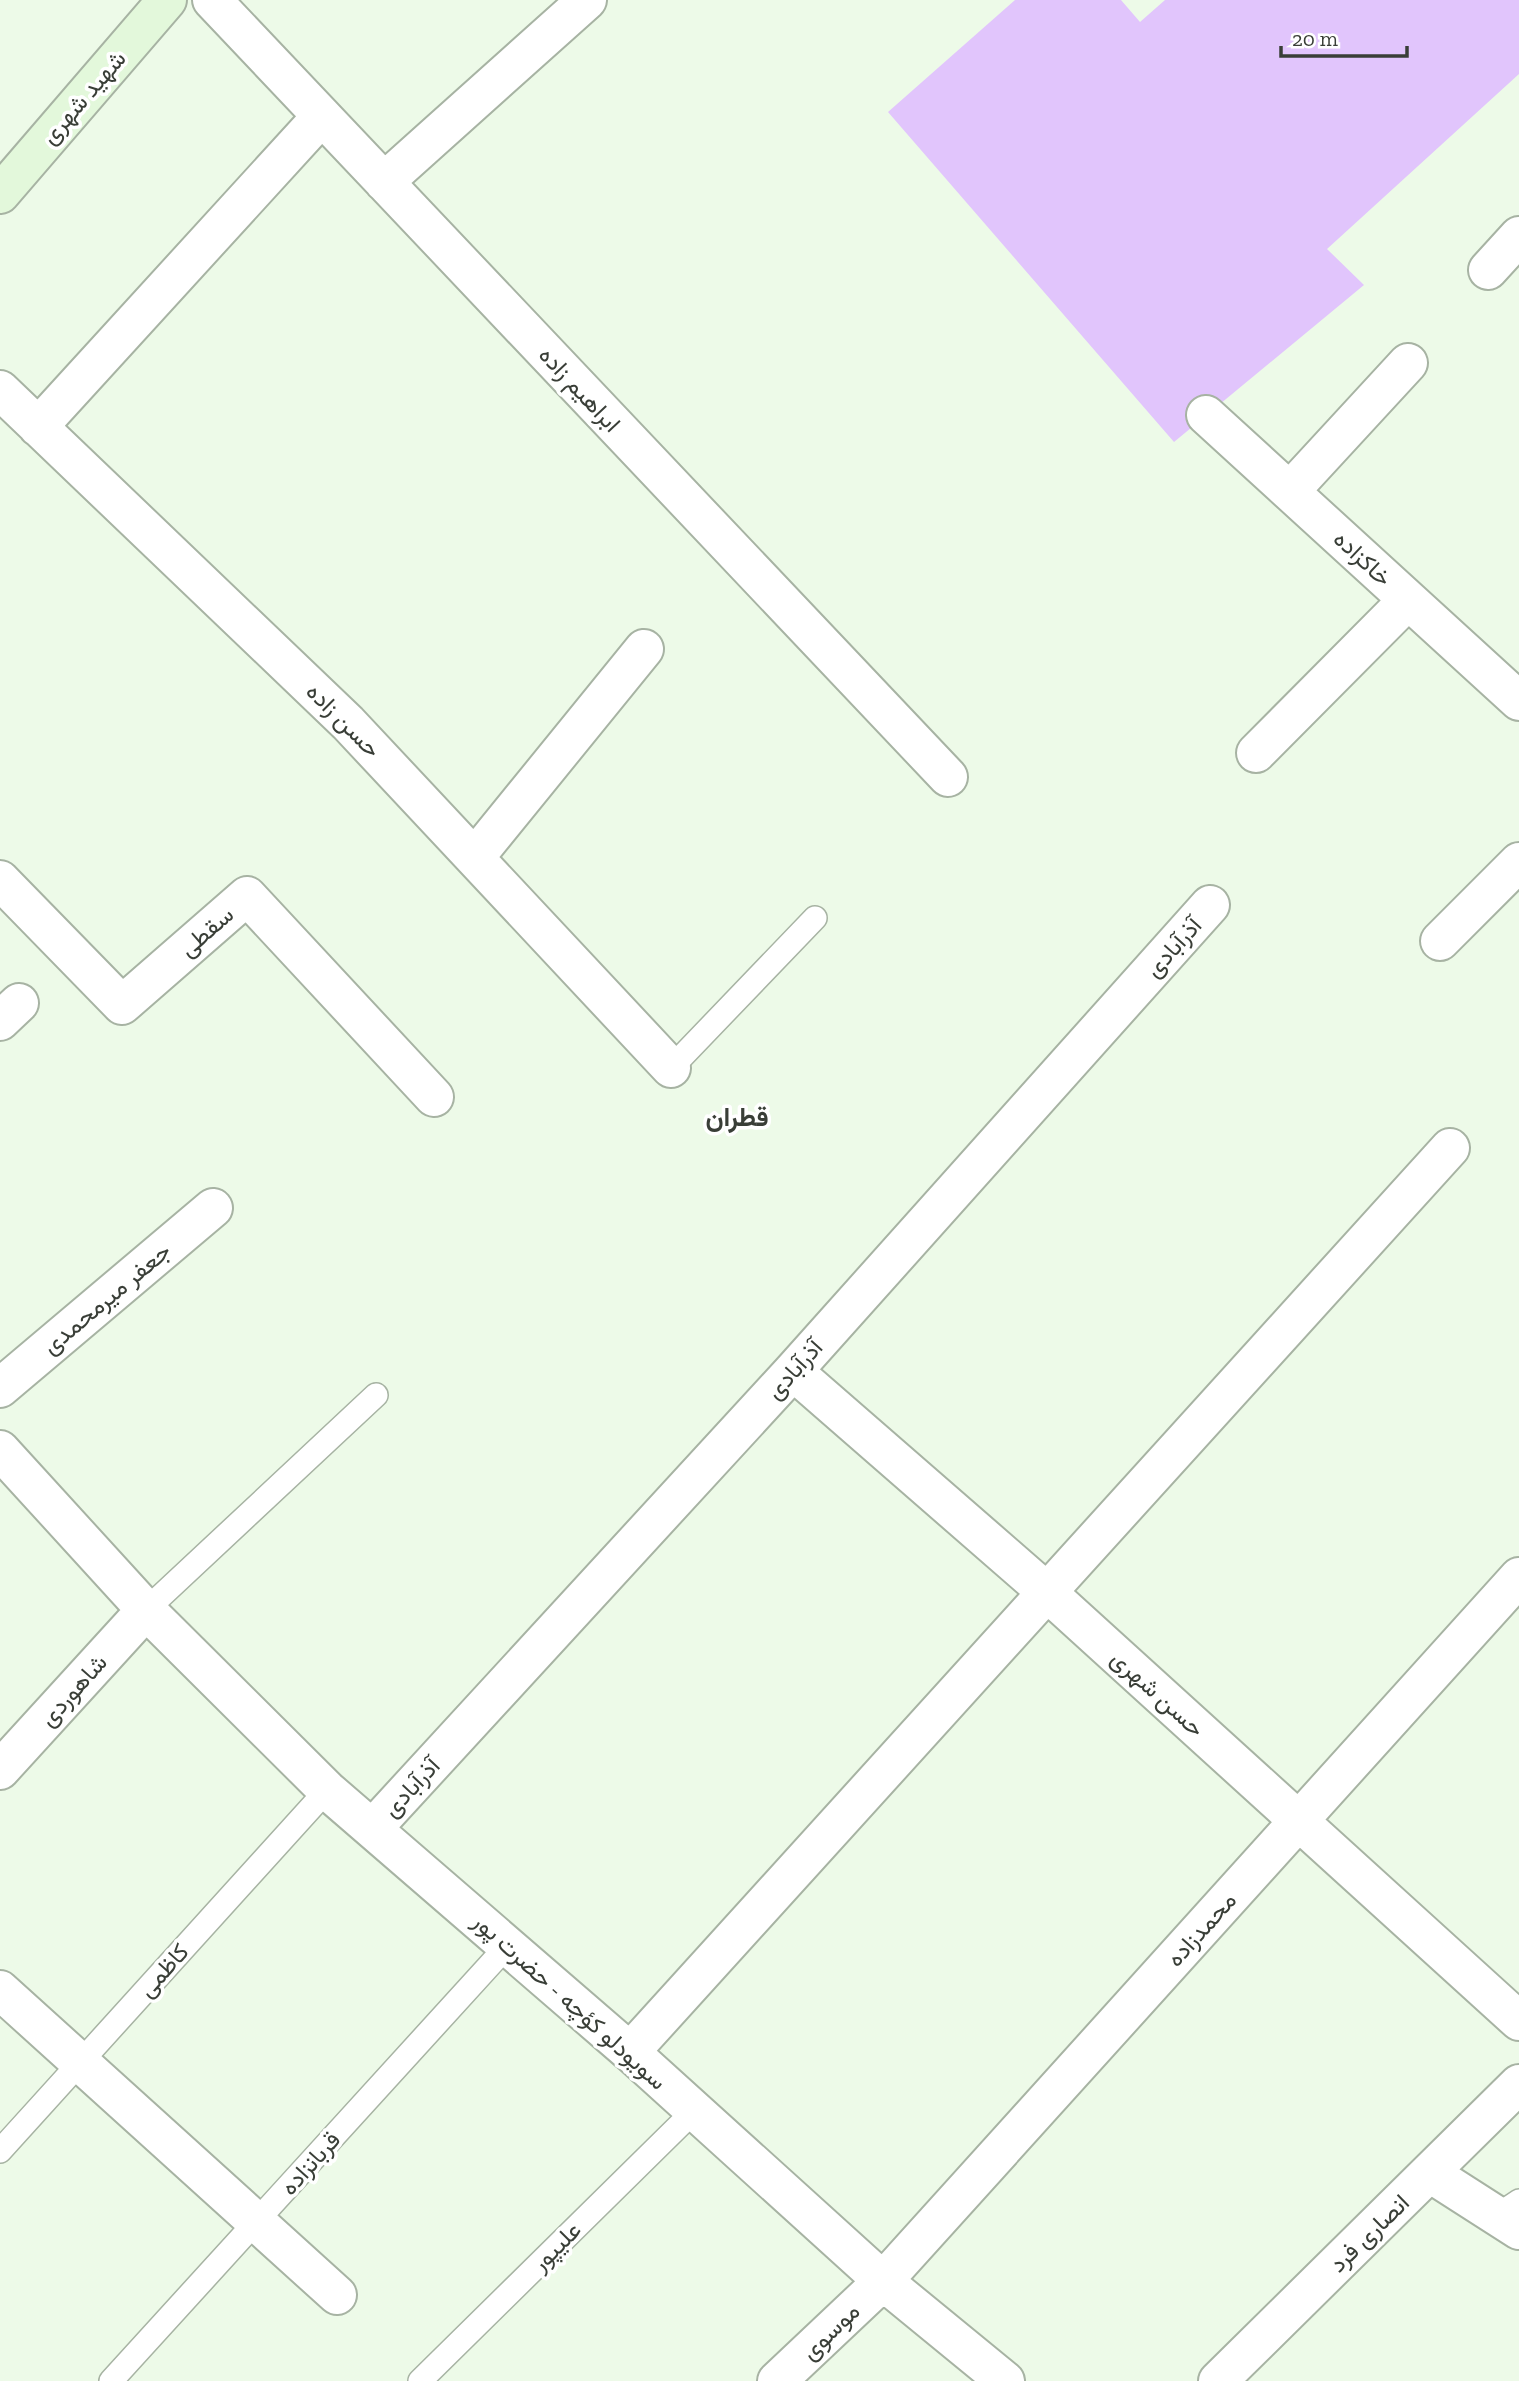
<svg xmlns="http://www.w3.org/2000/svg" width="1519" height="2381" viewBox="0 0 1519 2381" font-family="'Zilla Slab',Vazirmatn,serif">
	<style>
		.green { fill: #e1c5fc }
		.lines { fill: none; stroke-linecap: round; stroke-linejoin: round }
		.service-casing { stroke: #a7b3a3; stroke-width: 26 }
		.minor-casing { stroke: #a7b3a3; stroke-width: 42 }
		.tertiary-casing { stroke: #a7b3a3; stroke-width: 42 }
		.secondary-casing { stroke: #a7b3a3; stroke-width: 42 }
		.service { stroke: #fff; stroke-width: 23 }
		.minor { stroke: #fff; stroke-width: 38 }
		.tertiary { stroke: #fff; stroke-width: 38 }
		.secondary { stroke: #e3f8db; stroke-width: 38 }
		.labels { text-anchor: middle; dominant-baseline: central; stroke-width: 7; stroke-linejoin: round; paint-order: stroke }
		.street-label { font-size: 24px; fill: #393e37; stroke: #fff }
		.neighbourhood-label { font-size: 26px; font-weight: bold; fill: #393e37; stroke: #fff }
	</style>
	<rect width="100%" height="100%" fill="#edfae8"/>
	<!-- green -->
	<path class="green" d="M1015 0H1121L1140 22 1165 0H1519V74L1327 249 1364 285 1174 442 888 112Z"/>
	<g class="lines">
		<defs>
			<path id="service" d="M671 1068 815 918
				M146 1610 376 1395
				M0 2151 327 1790
				M1498 2215 1519 2201
				M111 2381 508 1945
				M420 2381 693 2112"/>
			<path id="minor" d="M212 0 948 777
				M384 182 587 0
				M1488 270 1519 236
				M0 390 348 723 671 1068
				M1206 415 1519 701
				M38 427 322 116
				M1290 491 1408 363
				M1256 753 1408 600
				M475 857 644 649
				M0 880 122 1005 247 896 434 1097
				M1440 941 1519 862
				M0 1021 19 1003
				M793 1371 1049 1594 1519 2021
				M0 1388 213 1208
				M0 1450 146 1610 327 1790 630 2052 883 2281 1005 2381
				M0 1770 146 1610
				M373 1828 793 1371 1210 905
				M0 1990 337 2295
				M630 2052 1450 1148
				M1430 2173 1519 2230
				M777 2381 883 2281 1519 1577"/>
			<path id="tertiary" d="M1218 2381 1519 2084"/>
			<path id="secondary" d="M0 194 167 0"/>
		</defs>
		<!-- service casing -->
		<use href="#service" class="service-casing"/>
		<!-- minor casing -->
		<use href="#minor" class="minor-casing"/>
		<!-- tertiary casing -->
		<use href="#tertiary" class="tertiary-casing"/>
		<!-- secondary casing -->
		<use href="#secondary" class="secondary-casing"/>
		<!-- service -->
		<use href="#service" class="service"/>
		<!-- minor -->
		<use href="#minor" class="minor"/>
		<!-- tertiary -->
		<use href="#tertiary" class="tertiary"/>
		<!-- secondary -->
		<use href="#secondary" class="secondary"/>
	</g>
	<g class="labels">
		<!-- street labels -->
		<g class="street-label">
			<text transform="translate(83 97) rotate(-49)">شهید شهری</text>
			<text transform="translate(580 389) rotate(47)">ابراهیم زاده</text>
			<text transform="translate(1363 558) rotate(43)">خاکزاده</text>
			<text transform="translate(344 720) rotate(45)">حسن زاده</text>
			<text transform="translate(206 931) rotate(-41)">سقطی</text>
			<text transform="translate(1173 947) rotate(-48)">آذرآبادی</text>
			<text transform="translate(106 1298) rotate(-40)">جعفر میرمحمدی</text>
			<text transform="translate(794 1369) rotate(-48)">آذرآبادی</text>
			<text transform="translate(73 1690) rotate(-48)">شاهوردی</text>
			<text transform="translate(1158 1693) rotate(42)">حسن شهری</text>
			<text transform="translate(411 1787) rotate(-47)">آذرآبادی</text>
			<text transform="translate(1201 1929) rotate(-48)">محمدزاده</text>
			<text transform="translate(163 1970) rotate(-48)">کاظمی</text>
			<text transform="translate(570 2001) rotate(42)">سویودلو کؤچه - حضرت پور</text>
			<text transform="translate(310 2163) rotate(-48)">قربانزاده</text>
			<text transform="translate(1369 2233) rotate(-44)">انصاری فرد</text>
			<text transform="translate(556 2246) rotate(-45)">علیپور</text>
			<text transform="translate(830 2331) rotate(-44)">موسوی</text>
		</g>
		<!-- neighbourhood labels -->
		<g class="neighbourhood-label">
			<text x="737" y="1117">قطران</text>
		</g>
	</g>
	<!-- scale -->
	<path d="M1281 46v10h126v-10" fill="none" stroke="#393e37" stroke-width="3.5"/>
	<text x="1292" y="46" font-size="21" fill="#393e37" stroke="#ffffff" stroke-width="5" paint-order="stroke">20 m</text>
</svg>
